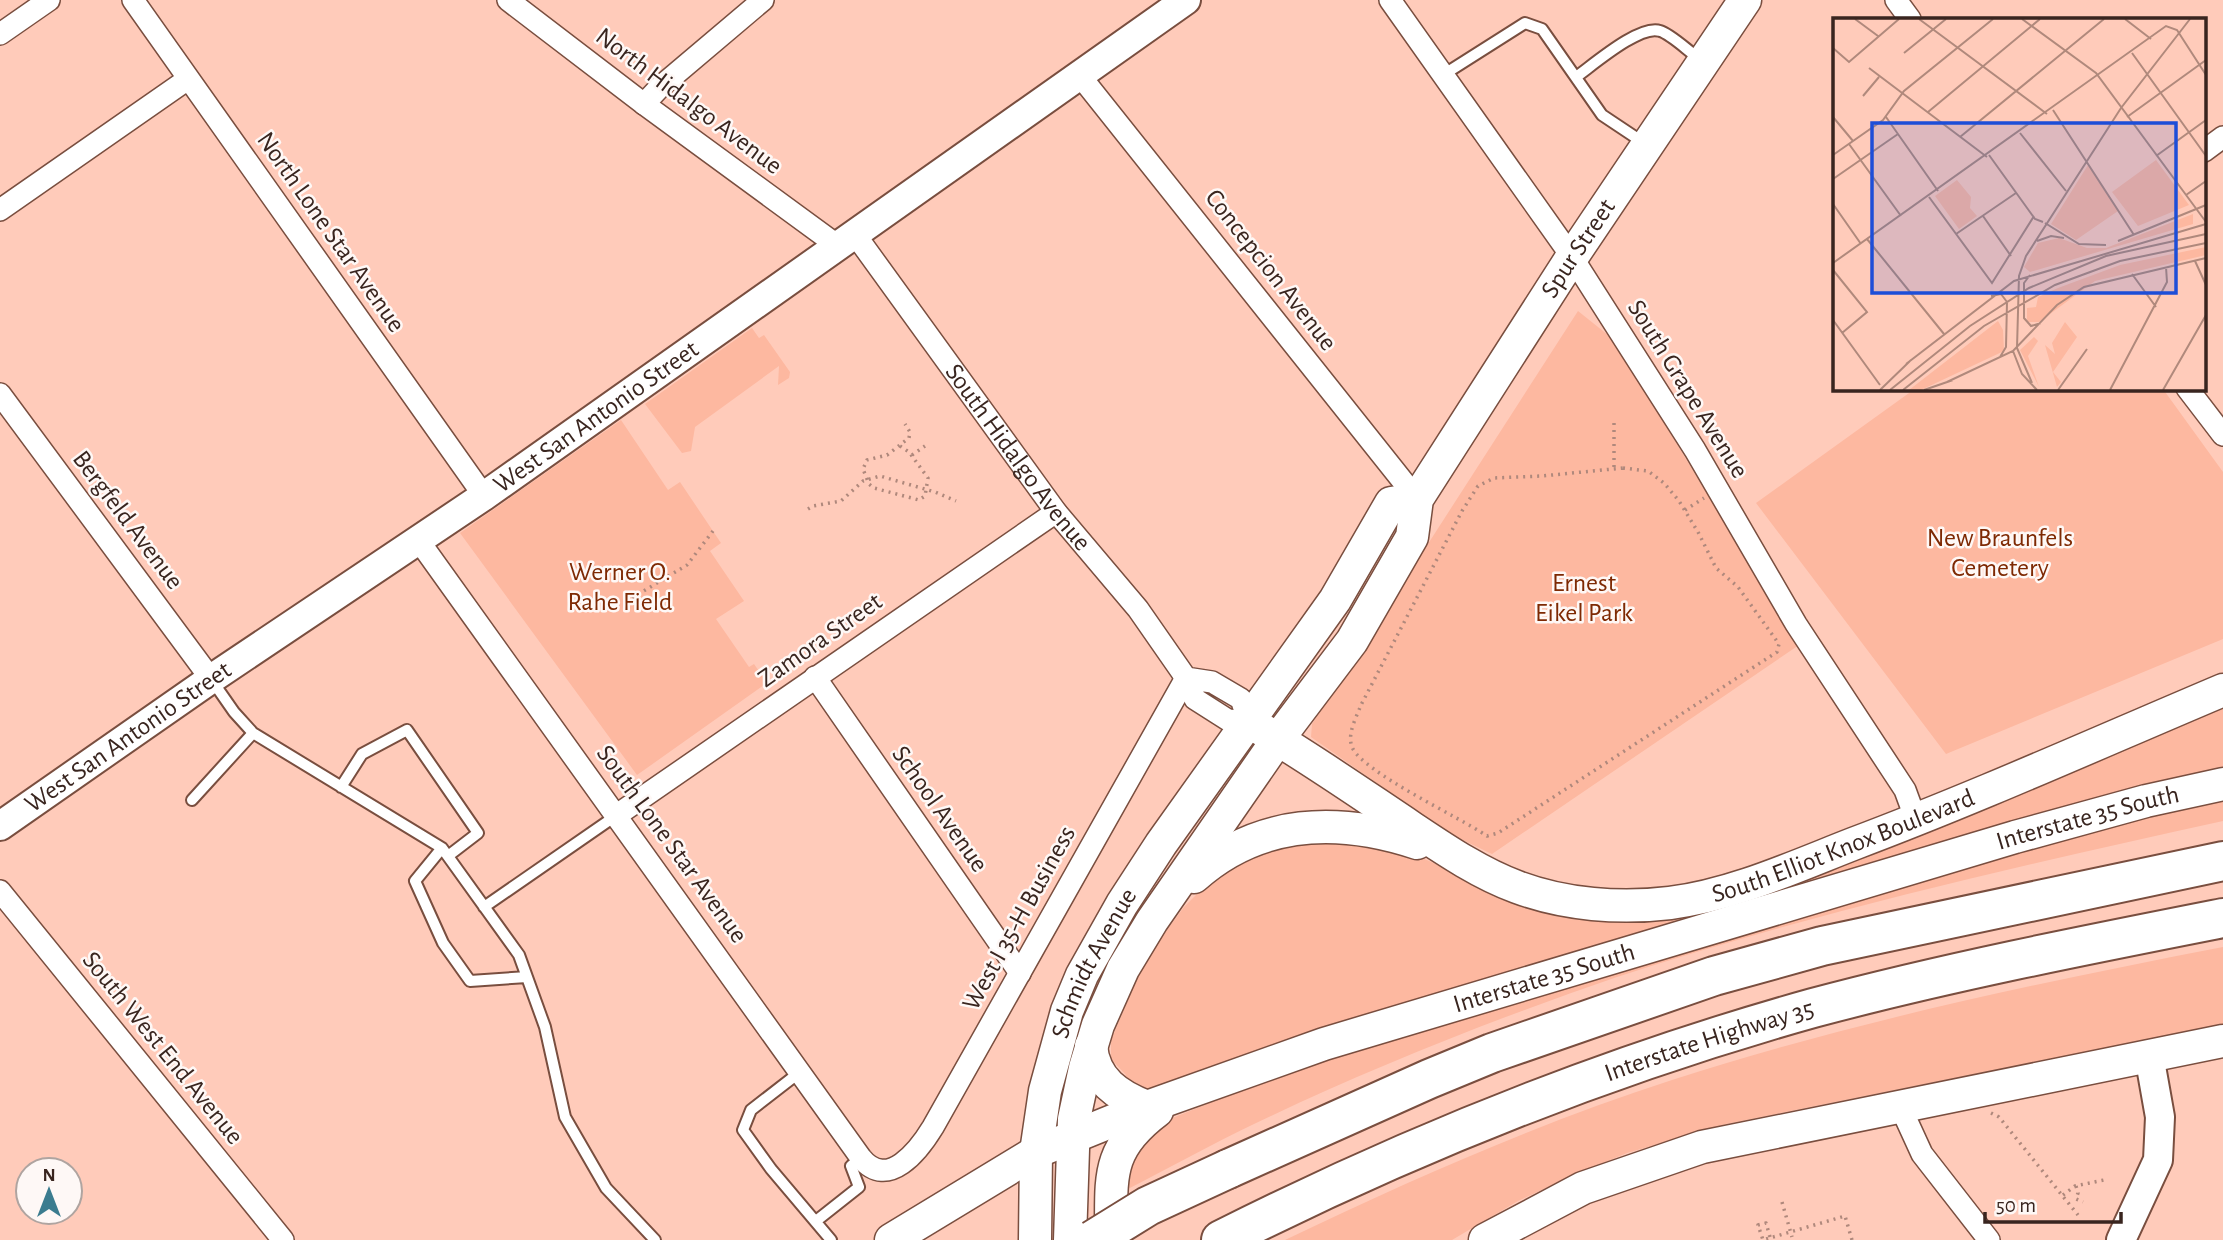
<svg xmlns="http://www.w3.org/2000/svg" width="2223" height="1240" viewBox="0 0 2223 1240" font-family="'Alegreya Sans',sans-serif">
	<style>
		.green { fill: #fdb8a0 }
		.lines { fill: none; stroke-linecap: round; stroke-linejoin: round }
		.service-casing { stroke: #794e3f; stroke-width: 14 }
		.minor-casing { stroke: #794e3f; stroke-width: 24 }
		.tertiary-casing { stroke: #794e3f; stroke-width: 32 }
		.secondary-casing { stroke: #794e3f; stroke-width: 35 }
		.motorway-casing { stroke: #794e3f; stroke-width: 42 }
		.path { stroke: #af887c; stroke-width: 3.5; stroke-dasharray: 2 5; stroke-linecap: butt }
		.service { stroke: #fff; stroke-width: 10 }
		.minor { stroke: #fff; stroke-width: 21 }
		.tertiary { stroke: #fff; stroke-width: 28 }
		.secondary { stroke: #fff; stroke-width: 32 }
		.motorway { stroke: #fff; stroke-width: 38 }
		.motorway-bridge-casing { stroke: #794e3f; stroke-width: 42; stroke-linecap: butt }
		.motorway-bridge { stroke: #fff; stroke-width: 38 }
		.labels { text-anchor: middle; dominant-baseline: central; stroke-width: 5; stroke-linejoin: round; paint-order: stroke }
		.street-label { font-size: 26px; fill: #39251f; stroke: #fef8f6 }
		.park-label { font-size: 26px; fill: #7e2903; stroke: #fef8f6 }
		.inset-road { fill: none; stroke: #b0897c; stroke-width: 2 }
		.view { fill: #1d4ed8; fill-opacity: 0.15; stroke: #1d4ed8; stroke-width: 3.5 }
		.inset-edge { fill: none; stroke: #39251f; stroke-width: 3.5 }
	</style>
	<rect width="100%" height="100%" fill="#ffcbba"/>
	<!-- green -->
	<path class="green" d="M1578 311 1613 339 1799 645 1492 854 1448 833 1311 737 1312 724Z
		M752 328 759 338 764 335 790 372 789 378 778 385 779 366 695 427 691 451 682 453 645 404Z
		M1916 388 2163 389 2223 472V639L1946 754 1756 503Z
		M621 420 668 490 680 482 721 543 710 551 744 601 716 619 749 667 754 664 767 683 637 775 460 533Z
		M2223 703V768L2180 778 1150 1090H1143L1121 1082 1126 1075 1111 1059V1040L1137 979 1158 942 1184 907 1201 890 1227 871 1259 855 1305 837 1396 846 1493 890 1684 916 1713 911 1747 900Z
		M2223 792V821C2019 866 1815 912 1617 977 1494 1019 1371 1068 1254 1124 1210 1145 1167 1169 1124 1191V1174L1155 1125 1232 1094 1306 1061Z
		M2223 947V1024L1726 1124 1627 1153 1571 1176 1518 1201 1452 1240H1285C1410 1180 1539 1123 1672 1080 1852 1022 2037 983 2223 947Z"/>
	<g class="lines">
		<defs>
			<path id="service" d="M1443 75 1525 23 1542 29 1602 115 1644 143
				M1576 77C1593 65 1640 24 1660 31 1671 34 1689 52 1700 59
				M211 679 234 712 253 733 442 848 519 955 545 1027 565 1117 606 1188 655 1240
				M341 787 362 754 407 730 478 833 448 856
				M192 800 253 733
				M442 848 415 881 443 943 470 981 527 977
				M484 907 617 815
				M800 1072 751 1110 743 1130 771 1169 831 1240
				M816 1221 859 1187 851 1166 861 1158"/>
			<g id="minor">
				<path d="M133 0 484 496"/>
				<path d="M508 0 644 104 838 246"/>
				<path d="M1390 0 1572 257 1695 450 1796 624 1905 790 1916 820"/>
				<path d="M1896 0 1910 19"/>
				<path d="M0 34 49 0"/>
				<path d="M1081 77 1417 499"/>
				<path d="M644 104 659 88 763 0"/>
				<path d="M2204 151 2223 137"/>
				<path d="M0 210 188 79"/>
				<path id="s1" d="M854 233 1056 512 1138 609 1186 678 1195 699 1228 720 1249 722 1241 699 1212 682 1186 678"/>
				<path d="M2187 388 2223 435"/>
				<path d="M0 394 211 679"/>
				<path d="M419 541 861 1158C888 1191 919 1150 933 1127L1186 678"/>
				<path d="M815 677 1020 973"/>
				<path d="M617 815 1056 512"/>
				<path d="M0 891 283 1240"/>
				<path d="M1900 1106 1922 1154 1989 1240"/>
			</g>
			<g id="tertiary">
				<path id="s2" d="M0 826 211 679 484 496 1186 0"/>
				<path d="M2121 1240 2158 1160 2160 1117 2149 1055"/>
			</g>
			<g id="secondary">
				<path id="s3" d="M1249 722C1304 754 1357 791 1411 827 1444 849 1479 873 1517 887 1565 905 1620 909 1670 903 1733 895 1794 867 1853 844 1978 797 2100 742 2223 690"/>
				<path d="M1194 877C1259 819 1338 817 1417 843"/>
				<path d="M1091 1046C1094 1080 1118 1096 1147 1107"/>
				<path id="s4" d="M891 1240 1036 1152 1147 1107 1324 1044 2015 837 2146 801 2223 784"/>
				<path id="s5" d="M1035 1240 1036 1152 1045 1091 1067 1011 1082 975 1122 904 1161 844 1335 600 1391 503 1417 499"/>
				<path id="s6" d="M1070 1240 1074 1119 1085 1068 1098 1025 1123 969 1152 921 1278 739 1352 641 1412 537 1417 499 1572 257 1745 0"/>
				<path d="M1111 1240C1112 1179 1104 1151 1157 1111"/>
				<path d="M1485 1240 1583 1188 1702 1147 2223 1041"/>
			</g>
			<g id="motorway">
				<path d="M1228 1169 1429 1079 1492 1053 1714 976 1822 946 2223 861"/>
				<path id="s7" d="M1221 1240C1410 1145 1609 1065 1813 1008 1948 972 2086 945 2223 918"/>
			</g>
		</defs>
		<!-- service casing -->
		<use href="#service" class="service-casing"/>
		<!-- minor casing -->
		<use href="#minor" class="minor-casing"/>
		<!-- tertiary casing -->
		<use href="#tertiary" class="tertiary-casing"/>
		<!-- secondary casing -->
		<use href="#secondary" class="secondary-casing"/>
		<!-- motorway casing -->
		<use href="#motorway" class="motorway-casing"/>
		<!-- path -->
		<path class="path" d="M1614 423V469
			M900 446 909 452 928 478 925 496 919 500 874 488 869 484 863 469 867 460 887 455 909 438 910 432 905 424
			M912 455 925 446
			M1623 468 1648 471 1664 483 1679 501 1698 532 1716 568 1738 587 1779 644 1777 652 1498 833 1487 836C1461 818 1362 772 1352 747 1347 734 1356 718 1361 705L1462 511 1478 486 1494 478 1542 476Z
			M808 509 813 506 841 501 863 481 880 476 935 492 956 501
			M1685 510 1704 498
			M632 598 687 565 713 531
			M1991 1113 1999 1117 2078 1215
			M2076 1186 2078 1193 2076 1199 2083 1202
			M2063 1195 2075 1186 2104 1180 2103 1177
			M1782 1202 1792 1237
			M1770 1237 1766 1223 1758 1225 1763 1240C1790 1232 1818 1224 1845 1216L1852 1240"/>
		<!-- service -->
		<use href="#service" class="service"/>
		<!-- minor -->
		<use href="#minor" class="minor"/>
		<!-- tertiary -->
		<use href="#tertiary" class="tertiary"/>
		<!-- secondary -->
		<use href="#secondary" class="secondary"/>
		<!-- motorway -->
		<use href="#motorway" class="motorway"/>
		<defs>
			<path id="motorway-bridge" d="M1093 1240 1148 1206 1228 1169"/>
		</defs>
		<!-- motorway-bridge casing -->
		<use href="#motorway-bridge" class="motorway-bridge-casing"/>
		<!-- motorway-bridge -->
		<use href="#motorway-bridge" class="motorway-bridge"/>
	</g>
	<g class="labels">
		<!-- street labels -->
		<g class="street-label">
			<text transform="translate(689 101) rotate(37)">North Hidalgo Avenue</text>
			<text transform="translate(331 232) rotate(55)">North Lone Star Avenue</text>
			<text stroke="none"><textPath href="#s6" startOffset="1136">Spur Street</textPath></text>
			<text transform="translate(1271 270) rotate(52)">Concepcion Avenue</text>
			<text transform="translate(1688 389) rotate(58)">South Grape Avenue</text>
			<text stroke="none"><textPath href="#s2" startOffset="723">West San Antonio Street</textPath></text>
			<text stroke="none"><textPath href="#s1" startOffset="278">South Hidalgo Avenue</textPath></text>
			<text transform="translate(128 520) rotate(53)">Bergfeld Avenue</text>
			<text transform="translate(820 640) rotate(-35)">Zamora Street</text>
			<text stroke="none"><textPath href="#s2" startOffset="156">West San Antonio Street</textPath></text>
			<text transform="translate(940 809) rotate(55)">School Avenue</text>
			<text stroke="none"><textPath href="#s4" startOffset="1274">Interstate 35 South</textPath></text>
			<text transform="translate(672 844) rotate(54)">South Lone Star Avenue</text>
			<text stroke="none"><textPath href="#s3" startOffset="653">South Elliot Knox Boulevard</textPath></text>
			<text transform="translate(1019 918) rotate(-61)">West I 35-H Business</text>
			<text stroke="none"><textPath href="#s5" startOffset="287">Schmidt Avenue</textPath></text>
			<text stroke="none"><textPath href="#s4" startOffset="707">Interstate 35 South</textPath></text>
			<text stroke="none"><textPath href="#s7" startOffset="528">Interstate Highway 35</textPath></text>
			<text transform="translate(163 1048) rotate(51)">South West End Avenue</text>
		</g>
		<!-- park labels -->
		<g class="park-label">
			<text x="2000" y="538">New Braunfels<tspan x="2000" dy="30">Cemetery</tspan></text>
			<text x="620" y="572">Werner O.<tspan x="620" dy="30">Rahe Field</tspan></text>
			<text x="1584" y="583">Ernest<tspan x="1584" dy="30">Eikel Park</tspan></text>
		</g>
	</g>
	<!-- overview -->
	<g transform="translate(1833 18)">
		<rect width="373" height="373" fill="#ffcbba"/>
		<path d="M323 142 356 187 305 208 279 174ZM255 147 285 193 243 222 218 206ZM124 162 138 179 137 190 144 198 126 211 102 178ZM360 196V206L197 254 191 249 205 225 226 220 254 230H273ZM373 229V237L262 263 206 304H194V290L203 289 205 279 225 270 287 247ZM165 303 170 312 171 333 88 372H76ZM232 304 244 319 220 354 228 364 224 369 212 327 222 336 219 325ZM201 319 205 323 195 338 206 369 187 332Z" fill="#fdb8a0"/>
		<path class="inset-road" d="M22 1 45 18M86 1 214 96M189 1 263 55 373 204M292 1 318 21M0 30 16 44 66 1M71 35 113 1M299 35 373 138M36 50 154 139M30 78 46 59M220 92 301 217M95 94 207 1M0 99 20 123M53 99 105 173M294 99 373 42M187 115 233 173M127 119 271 1M16 126 68 198M0 137 50 102 71 73 160 1M156 137 202 201 210 204M323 138 373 102M0 161 65 116M353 177 373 163M96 179 159 265 201 198M0 186 28 226M150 198 178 238M212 205 246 226 273 227M123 216 183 175M34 221 111 316M204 223 218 218 231 220M285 223 373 187M362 243 373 267M0 245 333 8 344 12 373 57M0 252 34 294 9 315M299 256 323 289M197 257 191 265V300L198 308 208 305M158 278 168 276 174 284 173 329 167 339M0 302 47 367M184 330 199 365M184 330 186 258 193 238 288 90 357 1M180 333 189 356 204 372M73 346 181 263 373 206M114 364 180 333 224 287 251 269 373 240M47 372 78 342M57 372 137 308 196 270 273 238 373 216M70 372 151 308 222 267 287 243 373 225M91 372 120 362M225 372 254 331M277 372 334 264 333 249M330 372 373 297"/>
		<path class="view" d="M39 105H343V275H39Z"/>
		<rect width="373" height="373" class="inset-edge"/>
	</g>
	<!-- north arrow -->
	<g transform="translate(49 1191)"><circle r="33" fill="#fef8f6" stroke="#afa4a0" stroke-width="2"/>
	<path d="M0-5L12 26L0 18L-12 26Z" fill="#3b7c8f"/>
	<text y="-10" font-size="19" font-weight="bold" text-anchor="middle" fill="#39251f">N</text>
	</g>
	<!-- scale -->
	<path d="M1985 1212v10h136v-10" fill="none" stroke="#39251f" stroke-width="3.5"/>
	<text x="1996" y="1212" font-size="21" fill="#39251f" stroke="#fef8f6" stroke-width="5" paint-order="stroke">50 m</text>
</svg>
